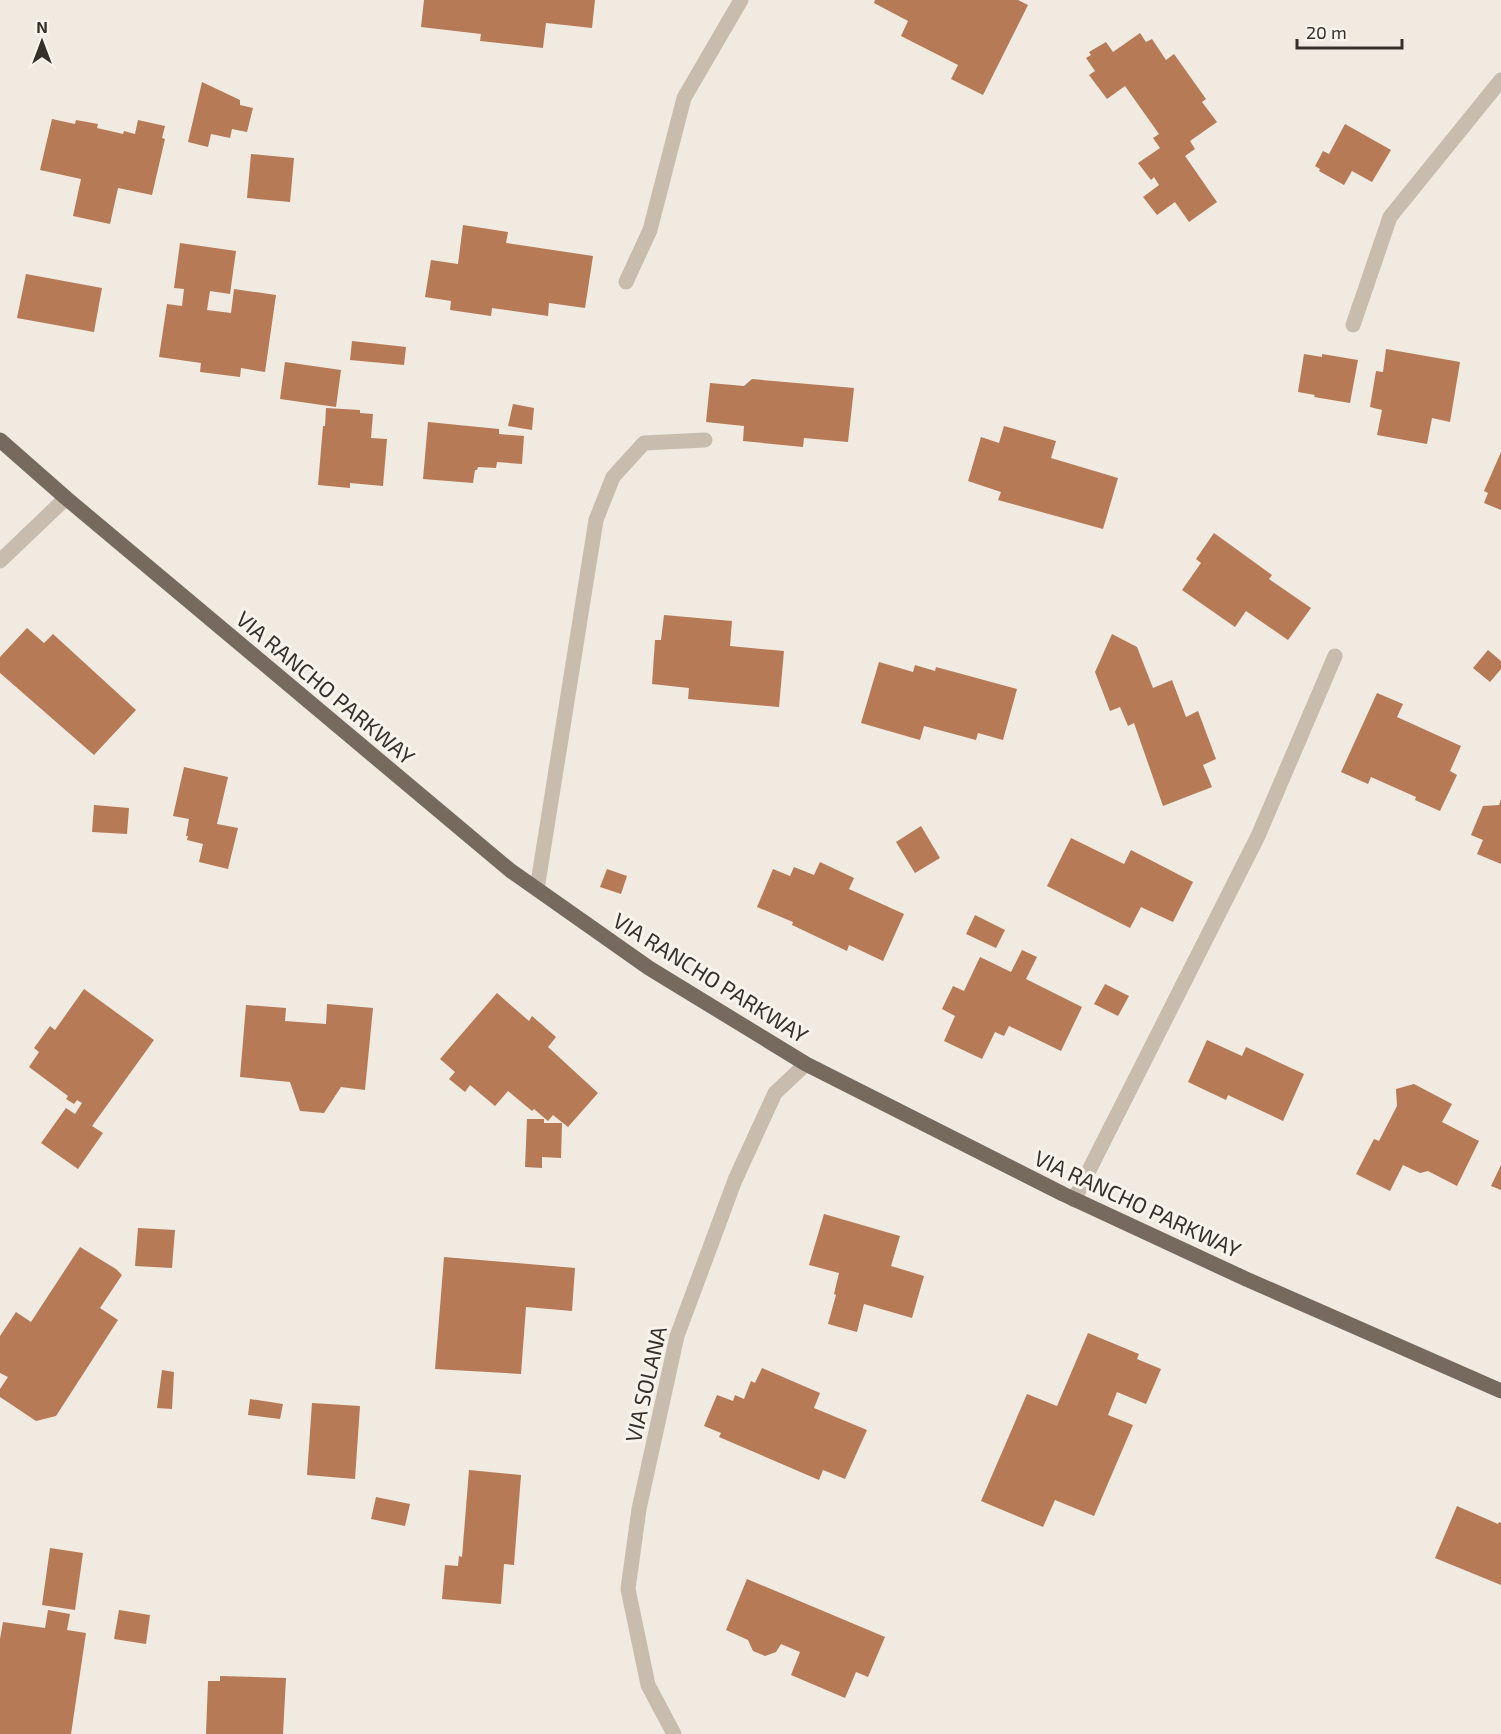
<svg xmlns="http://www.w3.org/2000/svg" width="1501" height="1734" viewBox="0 0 1501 1734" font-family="'Exo 2',sans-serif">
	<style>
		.building { fill: #b77a57 }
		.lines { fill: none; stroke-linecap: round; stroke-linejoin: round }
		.lane { stroke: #c7bcad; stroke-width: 15 }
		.street { stroke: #c7bcad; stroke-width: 15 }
		.primary { stroke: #76695e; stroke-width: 15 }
		.labels { text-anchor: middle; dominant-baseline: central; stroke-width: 6; stroke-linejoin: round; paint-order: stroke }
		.street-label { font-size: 22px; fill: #36302b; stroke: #f8f4ec }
	</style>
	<rect width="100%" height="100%" fill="#f0eae0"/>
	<!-- building -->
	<path class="building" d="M424 0H595L592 28 546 23 543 48 480 41 481 34 421 27Z
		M875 0H1018L1028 5 983 95 951 79 958 65 901 36 908 21 874 3Z
		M1140 33 1146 42 1152 39 1166 60 1174 54 1206 99 1202 102 1217 122 1190 141 1195 149 1185 156 1217 202 1189 222 1175 202 1157 215 1143 197 1159 185 1154 177 1151 180 1138 163 1160 148 1153 138 1159 134 1125 86 1107 99 1089 75 1095 71 1086 58 1091 55 1089 52 1106 42 1113 52Z
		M202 82 240 100V105L253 108 247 132 232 129 230 138 211 134 208 147 188 142Z
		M52 119 75 124 76 120 98 124 97 128 123 134 124 131 135 134 138 120 165 126 162 138 165 139 152 195 118 188 110 224 73 216 81 179 40 170Z
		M1345 124 1391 150 1372 182 1352 171 1344 185 1319 171 1320 169 1315 166 1323 151 1329 154Z
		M251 154 294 158 290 202 247 198Z
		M463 225 508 232 506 243 593 256 585 308 549 303 548 316 492 308 491 316 450 310 451 301 425 297 431 260 458 264Z
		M180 243 236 251 230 294 210 291 207 310 231 313 234 289 276 295 265 372 241 368 240 377 200 372 201 363 159 357 167 304 182 306 184 289 174 288Z
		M26 274 102 288 94 332 17 318Z
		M352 341 406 347 404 365 350 360Z
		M1386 349 1460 362 1450 422 1432 418 1427 444 1377 435 1382 410 1370 407 1376 371 1383 372Z
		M1304 354 1322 357V354L1358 360 1350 403 1314 397 1315 395 1298 392Z
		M285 362 341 370 336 407 280 399Z
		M752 379 854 388 848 442 804 438 803 447 743 441 744 426 706 422 710 383 744 386Z
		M513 404 534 408 532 430 508 426Z
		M326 408 360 410V413L373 414 371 438 387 439 383 486 350 483V488L318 485 323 426H325Z
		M428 422 499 429V434L524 436 522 464 497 462 496 468 478 467 477 470H475L473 483 423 479Z
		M1004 426 1056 441 1051 458 1118 478 1103 529 998 500 1001 492 968 481 981 437 999 443Z
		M1501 452V510L1484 503 1488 493 1484 491Z
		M1214 533 1272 575 1269 579 1311 608 1288 640 1246 611 1235 627 1182 590 1201 563 1196 559Z
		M664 615 732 621 730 646 784 651 779 707 688 699 689 688 652 684 655 640H661Z
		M27 628 44 643 53 634 136 710 94 755 0 673V657Z
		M1112 634 1137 647 1153 688 1172 680 1186 717 1198 711 1216 759 1203 765 1212 787 1163 806 1134 723 1128 726 1120 707 1110 711 1095 672Z
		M1488 650 1501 661V669L1490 682 1473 668Z
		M879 662 913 672 915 665 935 671 936 667 1017 689 1003 740 978 733 976 740 924 726 920 740 861 723Z
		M1377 693 1403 704 1397 717 1461 746 1450 771 1457 775 1440 811 1415 800 1416 797 1371 777 1368 784 1341 772Z
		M184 767 228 777 217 824 238 828 228 869 199 862 203 844 187 840 188 836H186L189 819 173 816Z
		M1501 799V864L1477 854 1483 840 1471 835 1483 806 1499 805Z
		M94 805 129 808 127 834 92 832Z
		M921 826 940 858 915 873 896 842Z
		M1071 838 1124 864 1131 850 1193 882 1173 922 1141 907 1130 928 1047 886Z
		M820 862 854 878 849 889 904 914 883 961 849 945 847 951 792 925 793 922 757 907 773 869 790 876 794 867 814 875Z
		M607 869 627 876 621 894 600 887Z
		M975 915 1005 930 996 948 966 934Z
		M1022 950 1037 957 1026 979 1082 1007 1061 1051 1009 1026 1004 1036 995 1032 982 1059 944 1041 955 1016 942 1009 953 986 964 991 980 957 1011 972Z
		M1105 984 1129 996 1118 1016 1094 1004Z
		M84 989 154 1040 92 1126 103 1133 78 1169 41 1143 66 1108 75 1114 82 1103 77 1100 74 1104 66 1099 68 1096 29 1067 39 1052 34 1048 50 1026 55 1030Z
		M497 993 529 1021 532 1016 556 1037 548 1047 598 1093 568 1127 553 1115 548 1121 534 1109 532 1111 508 1091 495 1106 470 1085 465 1092 449 1079 455 1072 440 1059Z
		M327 1004 373 1008 365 1090 341 1087 324 1113 300 1111 290 1082 240 1077 246 1005 286 1008 285 1021 326 1024Z
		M1207 1040 1242 1056 1246 1047 1304 1074 1283 1121 1228 1095 1226 1100 1188 1082Z
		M1414 1084 1452 1104 1442 1122 1479 1141 1457 1186 1428 1171 1420 1173 1403 1165 1390 1191 1356 1174 1374 1139 1379 1141 1397 1106 1396 1089Z
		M527 1119H544V1123H562L561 1158 542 1157V1168L525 1167Z
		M1501 1165V1190L1491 1186Z
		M824 1214 900 1236 891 1266 924 1276 912 1318 864 1304 857 1332 828 1324 836 1295 834 1294 839 1273 809 1265Z
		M138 1228 175 1230 172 1268 135 1266Z
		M80 1247 116 1269 122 1275 100 1308 118 1320 56 1416 36 1421 0 1397V1389L8 1377 0 1373V1336L16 1312 31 1322Z
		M444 1257 575 1268 572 1311 526 1307 521 1374 435 1369Z
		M1088 1333 1139 1354 1137 1359 1161 1369 1146 1404 1117 1392 1108 1415 1133 1425 1094 1516 1055 1500 1043 1527 981 1501 1027 1394 1057 1406Z
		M762 1368 820 1393 814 1408 867 1430 845 1479 823 1470 819 1480 719 1437 721 1433 704 1426 717 1395 733 1401 735 1395 744 1399 751 1381 755 1383Z
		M162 1370 174 1372 172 1409 157 1408Z
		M250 1399 283 1404 280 1419 248 1415Z
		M312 1403 360 1406 355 1479 307 1475Z
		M469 1470 521 1475 514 1565 504 1564 501 1604 442 1599 445 1565 458 1566 459 1556 462 1557Z
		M376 1497 410 1504 405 1526 371 1519Z
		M1457 1506 1498 1524 1499 1522 1501 1523V1585L1435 1558Z
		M50 1548 83 1553 75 1610 42 1605Z
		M747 1579 885 1637 868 1677 856 1672 845 1698 791 1675 800 1652 781 1644 776 1652 765 1656 753 1651 748 1640 726 1630Z
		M48 1610 70 1614 67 1630 86 1633 71 1734H0V1639L3 1622 45 1628Z
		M119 1610 150 1615 146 1644 114 1639Z
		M220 1676 286 1678 283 1734H206L208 1681H220Z"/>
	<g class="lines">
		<!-- lane -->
		<path class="lane" d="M626 282 650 230 684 98 741 0
			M1353 325 1390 217 1501 80
			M537 889 596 520 613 477 644 443 705 440"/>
		<!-- street -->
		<path class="street" d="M0 561 66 498
			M1074 1200 1258 836 1335 656
			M674 1734 648 1685 628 1589 639 1509 677 1336 735 1180 775 1093 806 1064"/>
		<!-- primary -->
		<path class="primary" d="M0 440 66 498 511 871 649 968 806 1064 1063 1194 1246 1279 1501 1391"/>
	</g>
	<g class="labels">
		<!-- street labels -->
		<g class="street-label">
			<text transform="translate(326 687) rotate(40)">VIA RANCHO PARKWAY</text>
			<text transform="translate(711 977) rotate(32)">VIA RANCHO PARKWAY</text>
			<text transform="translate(1138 1203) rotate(25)">VIA RANCHO PARKWAY</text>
			<text transform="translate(645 1384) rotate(-77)">VIA SOLANA</text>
		</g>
	</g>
	<!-- north arrow -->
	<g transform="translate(42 42)" stroke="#f8f4ec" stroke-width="4.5" paint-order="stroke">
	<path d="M0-4.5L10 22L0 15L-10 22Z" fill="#36302b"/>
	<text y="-9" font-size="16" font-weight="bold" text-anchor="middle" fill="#36302b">N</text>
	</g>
	<!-- scale -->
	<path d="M1297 39v9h105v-9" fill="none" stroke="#36302b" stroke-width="3"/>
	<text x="1306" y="39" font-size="18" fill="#36302b" stroke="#f8f4ec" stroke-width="4.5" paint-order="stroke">20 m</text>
</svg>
